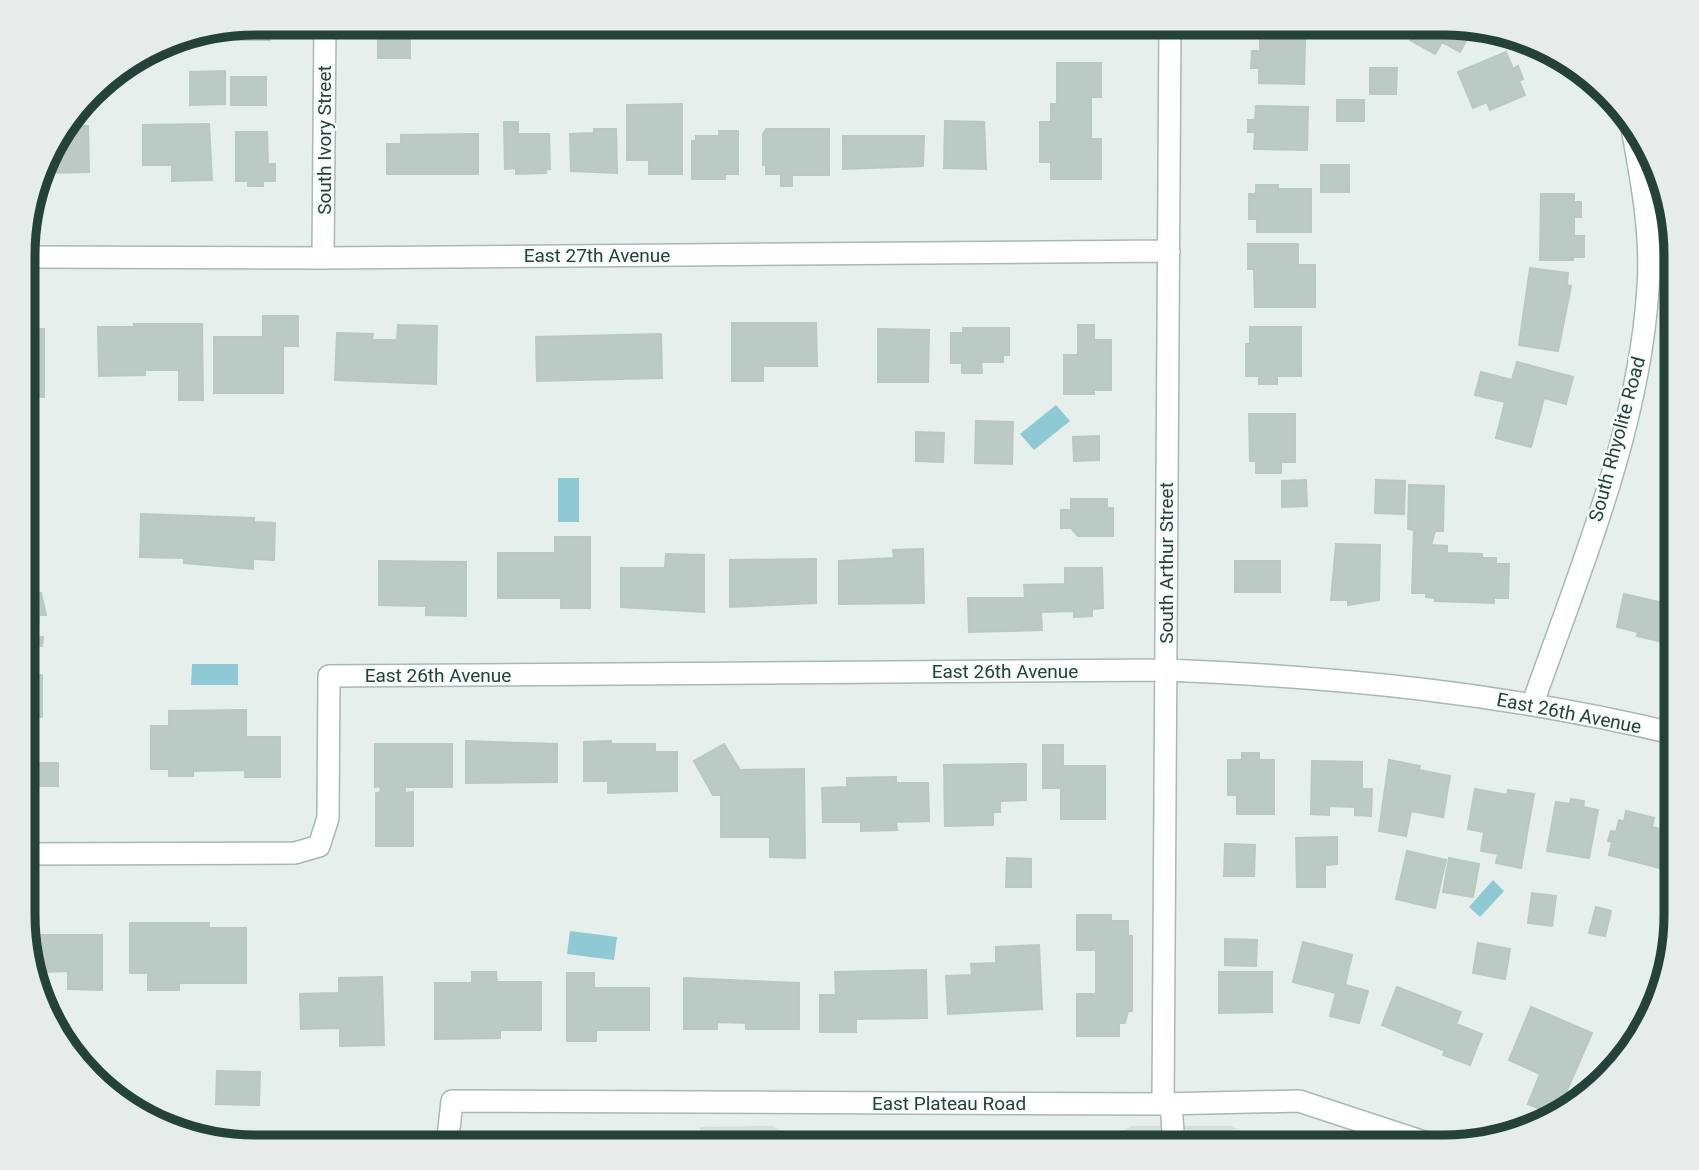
<svg xmlns="http://www.w3.org/2000/svg" width="1699" height="1170" viewBox="0 0 1699 1170" font-family="Roboto,sans-serif">
	<style>
		.built { fill: #d4dfda }
		.water { fill: #8ec9d4 }
		.building { fill: #bbcac4; stroke: #b8c9c2; stroke-width: 2 }
		.lines { fill: none; stroke-linecap: round; stroke-linejoin: round }
		.minor-casing { stroke: #a8b8b2; stroke-width: 24 }
		.minor { stroke: #fff; stroke-width: 21 }
		.labels { text-anchor: middle; dominant-baseline: central; stroke-width: 5; stroke-linejoin: round; paint-order: stroke }
		.street-label { font-size: 19px; fill: #24423a; stroke: #f7fbf9 }
		.rim { fill: none; stroke: #24423a; stroke-width: 9 }
	</style>
	<rect width="100%" height="100%" fill="#e6efeb"/>
	<!-- built -->
	<path class="built" d="M772 1126 797 1138 1112 1136 1132 1126H1230L1242 1131 1258 1147H700V1127Z"/>
	<!-- water -->
	<path class="water" d="M1056 405 1070 421 1034 450 1020 434Z
		M558 478H579V522H558Z
		M192 664H238V685H191Z
		M1493 880 1504 891 1480 917 1469 907Z
		M570 931 617 937 614 960 567 954Z"/>
	<!-- building -->
	<path class="building" d="M255 23H270V40H218V30Z
		M399 23H410V58H378V30H399Z
		M448 23H467V34L448 33Z
		M1419 23H1459L1474 26 1460 52 1442 42 1435 54 1410 40Z
		M1260 37 1305 40 1304 84 1259 83V68H1251L1252 51H1260Z
		M1506 52 1513 69 1518 66 1523 79 1519 81 1525 95 1490 110 1487 102 1473 108 1458 72Z
		M1057 63H1101V97H1091V139H1101V179H1051V162H1040V122H1051V104H1057Z
		M1370 68H1397L1396 94H1370Z
		M225 71V104L190 105V72Z
		M231 77H266V105H231Z
		M1337 100H1364V121H1337Z
		M682 104V174H649V160H627V105Z
		M1256 106 1308 107 1307 150 1254 149 1255 132H1248V120H1255Z
		M945 121 984 122 986 169 944 168Z
		M504 122H518V134H549L550 169H546V173L516 174V168L505 169Z
		M209 124 212 180 172 181V165H143V125Z
		M66 126H88L89 172 41 173 47 152Z
		M594 129H616L617 173 571 171 570 134 594 133Z
		M766 129H829V175H792V186H781V174H766V165H763V134Z
		M719 131H738V174H725V179H692V141H696V136H719Z
		M236 132H267L268 164H275V181H263V186H248V181H236Z
		M478 134V174H387V144H401V135Z
		M843 136H924L923 166 843 169Z
		M1321 165H1349V192H1321Z
		M1256 185H1278V189H1311V232H1257V219H1249V194H1256Z
		M1541 194H1574V202H1581V217H1574V236H1584V257H1573V260H1540Z
		M1248 244H1298V265H1315V307H1255L1254 269H1248Z
		M1530 268 1568 273 1567 285 1571 286 1558 351 1519 345Z
		M263 316H298V346H283V393H214V337H263Z
		M732 323H816L817 366H763V381H732Z
		M134 324H202L203 400H179V370H145V375L99 376 98 327H134Z
		M398 325 437 326 436 384 335 380 337 333 373 334 372 340H397Z
		M1078 325H1094V340H1111V390H1094V394H1064V355H1078Z
		M1250 327H1301V376H1277V384H1259V376H1246V344H1250Z
		M963 328H1009V355H1003V362H981L982 373H962V363H951V333H963Z
		M25 329H44V397L25 396Z
		M878 329 929 330 928 382H878Z
		M661 334 662 378 537 381 536 337Z
		M1517 362 1573 377 1566 404 1544 398 1531 447 1496 438 1505 402 1475 395 1481 372 1512 380Z
		M1249 414H1295V462H1281V473H1256V461H1250Z
		M976 421 1013 422 1012 464 975 463Z
		M916 432 944 433 943 462 916 461Z
		M1099 436V460L1074 461 1073 437Z
		M1306 480 1307 506 1282 507V481Z
		M1376 480 1405 481 1404 514 1375 513Z
		M1409 485 1444 486 1443 531H1435L1431 545 1447 546V553L1482 554V558H1496V564H1509L1508 598H1494V603L1435 601V598L1426 597V593H1412L1414 530 1408 529Z
		M1071 499H1107V508H1113V536H1078L1071 528H1061V510H1071Z
		M141 514 254 518V522L275 523 274 560 253 559V569L184 563V558L140 557Z
		M555 537H590V608H561V598H498V553H555Z
		M1336 544 1380 545 1379 600 1348 605V600H1331Z
		M923 549 924 603 839 604V561L894 558 893 550Z
		M666 554 704 555V612L621 607V568H665Z
		M816 559V603L730 607V560Z
		M379 561 466 562V616L426 615V606L379 605Z
		M1235 561H1280V592H1235Z
		M1065 568H1102L1103 608 1092 609V616L1074 617V611L1041 612 1042 630 969 632 968 598H1025L1024 585 1065 584Z
		M25 593H41L46 615H39L38 637H43L42 646H25Z
		M1624 594 1676 606V645L1637 636 1638 632 1617 627Z
		M25 675H42V717H31V763H58V786H25Z
		M246 710V737H280V777H245V770L193 771V776H169V769H151V726H169V711Z
		M466 741 557 744V782L466 783Z
		M611 741V744H655V752H677V791L608 793V781H584V742Z
		M375 744H452V787H405V793L413 792V846H376V793L381 792 380 786 375 787Z
		M724 744 740 770 804 769 805 858 770 857V837H721V795H713L694 761Z
		M1043 745H1063V766H1105V819H1061V788H1043Z
		M1242 753H1259V760H1274V814H1237V795H1228V760H1242Z
		M1389 760 1420 766 1419 770 1450 776 1443 817 1411 811 1406 836 1379 831Z
		M1312 761 1362 762V789H1372L1371 816 1355 815V807L1329 806V815L1311 814Z
		M1026 764V800L1000 801V812H993V825L945 826 944 765Z
		M896 777V783H928L929 821 896 822 897 830 861 831V822H823L822 788 847 787V778Z
		M1475 789 1507 795 1508 790 1534 794 1521 868 1496 863 1498 854 1481 851 1484 832 1468 829Z
		M1571 799 1584 801 1583 807 1598 810 1589 858 1547 851 1556 802 1570 804Z
		M1626 811 1654 818 1652 827 1669 831 1660 868 1609 855 1612 842 1608 841 1611 831 1616 832 1619 820 1624 822Z
		M1337 837V864L1325 865V887H1297L1296 838Z
		M1225 844 1255 845 1254 876H1224Z
		M1407 851 1446 860 1435 908 1396 899Z
		M1007 858 1031 859V887H1006Z
		M1449 858 1479 864 1473 897 1443 892Z
		M1532 893 1556 896 1552 926 1528 923Z
		M1596 907 1611 911 1605 936 1589 933Z
		M1077 915H1111V921H1128V936H1132V1011H1128L1125 1023H1119V1036H1077V994H1096V950H1077Z
		M130 923H209V928H246V983H179V990H148V973H130Z
		M25 935H102V990L68 989V971L43 972 42 986H39L25 945Z
		M1225 939 1257 940 1256 966 1225 965Z
		M1303 942 1352 955 1345 985 1368 991 1359 1023 1330 1016 1336 993 1293 982Z
		M1478 943 1510 949 1505 979 1473 973Z
		M1039 945 1042 1009 948 1014 946 976 972 975 971 964 996 963V947Z
		M1665 957 1670 958 1664 990 1655 986Z
		M926 970 927 1018 856 1019V1032H820V995H836L835 972Z
		M472 972H496L497 982H541V1030H500V1038L435 1039V983H472Z
		M1219 972H1272V1012L1219 1013Z
		M567 973H594V988H649V1030H596V1041H567Z
		M382 977 384 1045 340 1046V1028L301 1029 300 994 339 993V978Z
		M684 978 799 983V1029H746V1023L717 1022V1029H684Z
		M1397 987 1461 1012 1456 1024 1482 1034 1470 1065 1443 1055 1445 1051 1382 1025Z
		M1531 1007 1592 1033 1556 1116 1528 1104 1540 1074 1509 1060Z
		M217 1071 260 1072 259 1105 216 1104Z"/>
	<g class="lines">
		<defs>
			<path id="minor" d="M25 257 323 258 1169 251
				M323 258 325 23
				M1533 703C1580 569 1639 431 1648 288 1652 233 1641 177 1631 123
				M25 854 295 853 319 846 328 818 329 676 1166 670C1340 677 1506 693 1676 734
				M1171 1103 1174 1147
				M1163 1104 1170 23
				M447 1147 452 1101 1163 1104 1299 1101 1439 1147"/>
		</defs>
		<!-- minor casing -->
		<use href="#minor" class="minor-casing"/>
		<!-- minor -->
		<use href="#minor" class="minor"/>
	</g>
	<g class="labels">
		<!-- street labels -->
		<g class="street-label">
			<text transform="translate(324 140) rotate(-90)">South Ivory Street</text>
			<text x="597" y="255">East 27th Avenue</text>
			<text transform="translate(1617 439) rotate(-75)">South Rhyolite Road</text>
			<text transform="translate(1166 563) rotate(-90)">South Arthur Street</text>
			<text x="1005" y="671">East 26th Avenue</text>
			<text x="438" y="675">East 26th Avenue</text>
			<text transform="translate(1569 713) rotate(11)">East 26th Avenue</text>
			<text x="949" y="1103">East Plateau Road</text>
		</g>
	</g>
	<!-- crop -->
	<path d="M0 0H1699V1170H0ZM255 35H1444A220 220 0 0 1 1664 255V915A220 220 0 0 1 1444 1135H255A220 220 0 0 1 35 915V255A220 220 0 0 1 255 35Z" fill="#e6ecea" fill-rule="evenodd"/>
	<path class="rim" d="M255 35H1444A220 220 0 0 1 1664 255V915A220 220 0 0 1 1444 1135H255A220 220 0 0 1 35 915V255A220 220 0 0 1 255 35Z"/>
</svg>
